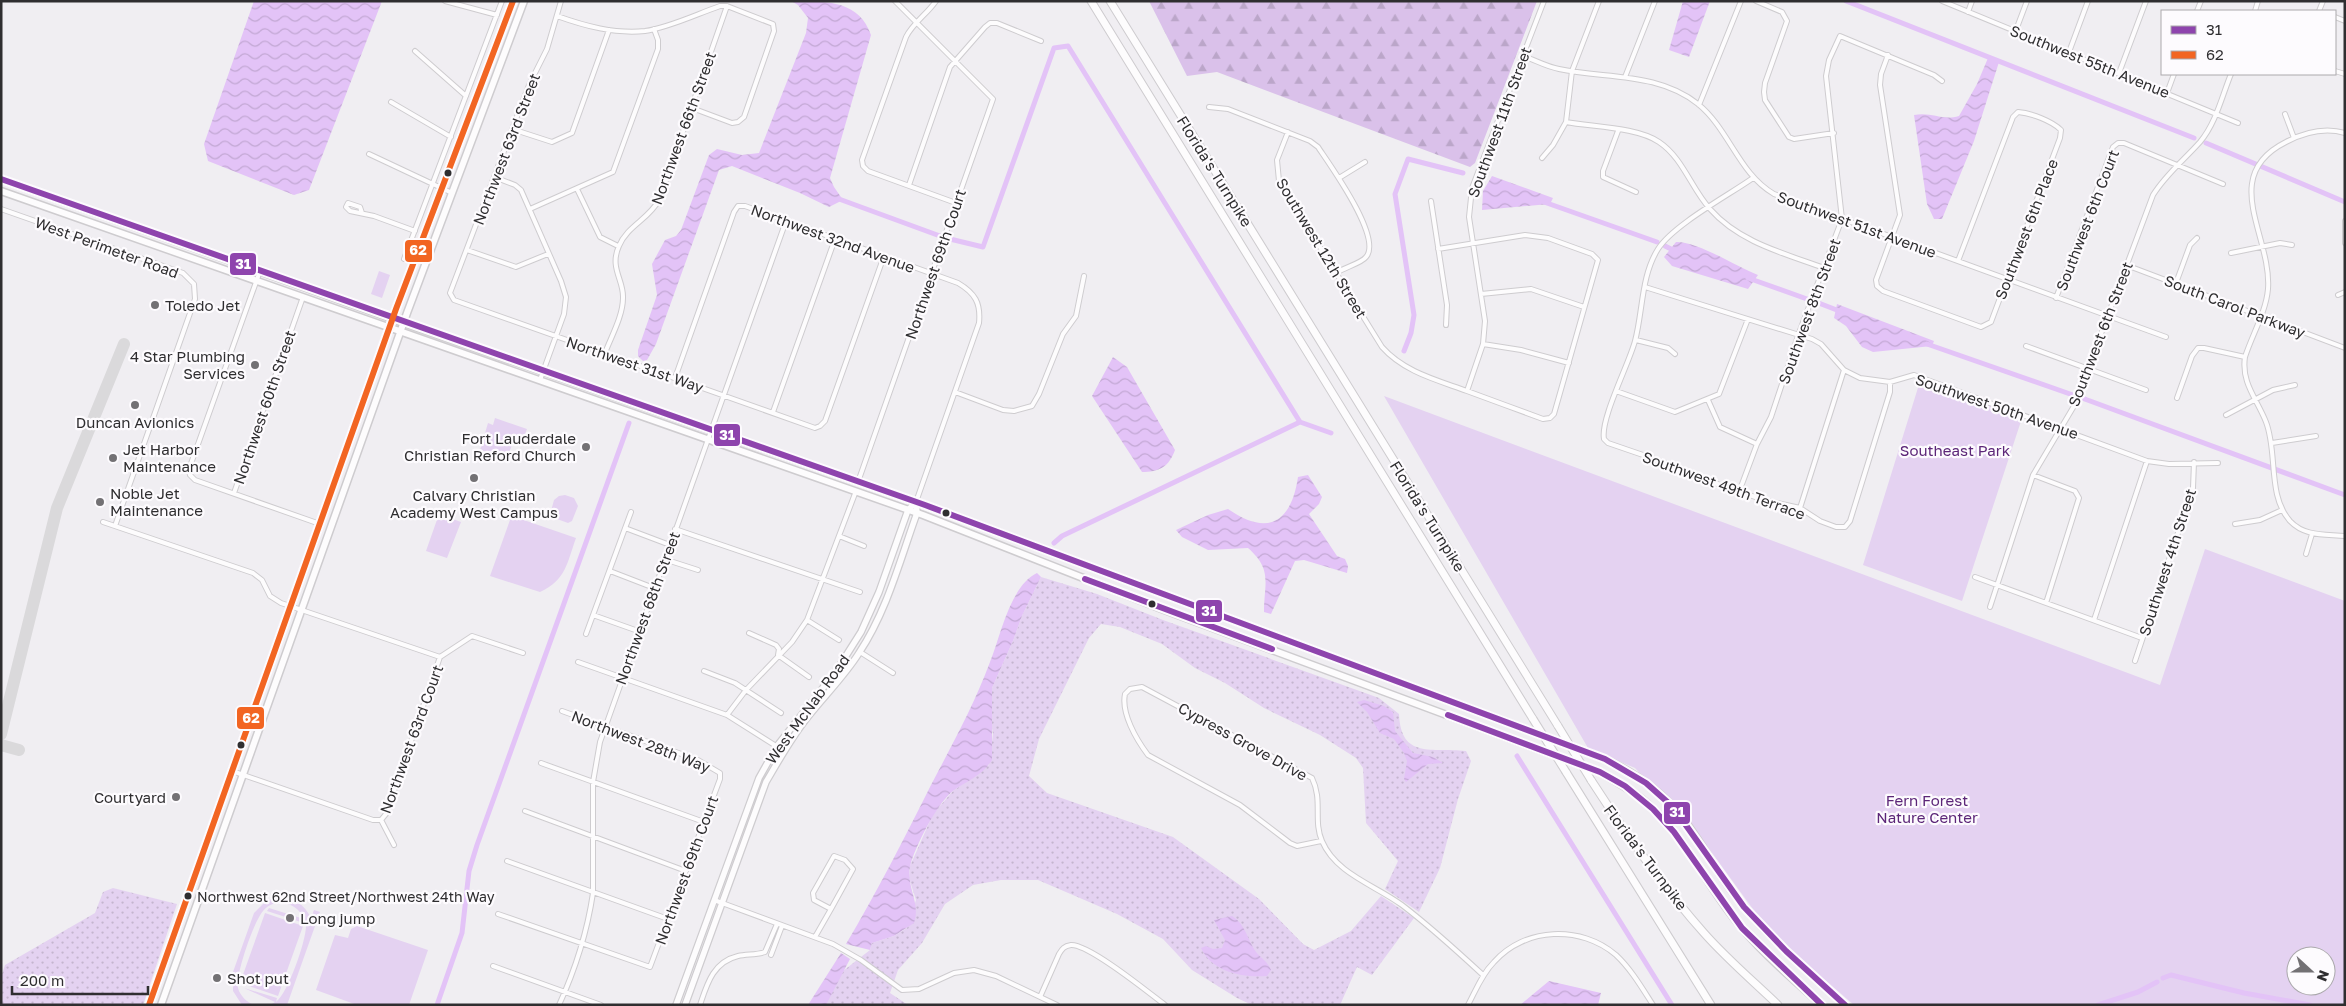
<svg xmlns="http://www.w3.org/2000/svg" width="2346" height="1006" viewBox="0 0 2346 1006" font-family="'Golos Text',sans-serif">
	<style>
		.grass { fill: url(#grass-dots) }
		.forest { fill: url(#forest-firs) }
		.park { fill: #e4d2f1; fill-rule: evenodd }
		.water { fill: url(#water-waves) }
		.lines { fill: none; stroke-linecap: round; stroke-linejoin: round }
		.canal { stroke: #e3c3f7; stroke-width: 5 }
		.taxiway { stroke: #dad9db; stroke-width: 12 }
		.minor-casing { stroke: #cecccf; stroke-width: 6 }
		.secondary-casing { stroke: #cecccf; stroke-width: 8 }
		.primary-casing { stroke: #cecccf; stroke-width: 9 }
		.motorway-casing { stroke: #cecccf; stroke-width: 9 }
		.minor { stroke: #fdfcfd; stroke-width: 4 }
		.secondary { stroke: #fdfcfd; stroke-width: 5.5 }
		.primary { stroke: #fdfcfd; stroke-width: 6 }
		.motorway { stroke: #fdfcfd; stroke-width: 7 }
		.motorway-bridge-casing { stroke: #cecccf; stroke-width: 9; stroke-linecap: butt }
		.motorway-bridge { stroke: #fdfcfd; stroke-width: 7 }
		.bus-1-casing { stroke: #fdfbfe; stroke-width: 10 }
		.bus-2-casing { stroke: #fdfbfe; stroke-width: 10 }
		.bus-1 { stroke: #8e44ad; stroke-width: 6 }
		.bus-2 { stroke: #f26522; stroke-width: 6 }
		.bus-dot { fill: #2f2e30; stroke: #fdfbfe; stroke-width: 2 }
		.poi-dot { fill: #737174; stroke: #fdfbfe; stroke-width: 2 }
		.labels { text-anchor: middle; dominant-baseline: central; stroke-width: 4.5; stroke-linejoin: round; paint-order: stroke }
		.bus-label { font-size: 14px; fill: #2f2e30; stroke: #fdfbfe; text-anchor: start }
		.street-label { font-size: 15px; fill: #2f2e30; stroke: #fdfbfe }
		.poi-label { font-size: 15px; fill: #2f2e30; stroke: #fdfbfe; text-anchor: start }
		.park-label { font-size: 15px; fill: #5c2678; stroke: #fdfbfe }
		.line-badge { stroke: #fdfbfe; stroke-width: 2 }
		.badge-label { font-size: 14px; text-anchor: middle; font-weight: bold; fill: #fff }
	</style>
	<defs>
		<pattern id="grass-dots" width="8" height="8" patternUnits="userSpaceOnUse" patternTransform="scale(1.25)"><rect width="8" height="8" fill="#e4d2f1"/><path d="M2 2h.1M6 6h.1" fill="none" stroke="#c4b5cf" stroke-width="1.8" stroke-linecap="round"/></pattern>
		<pattern id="forest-firs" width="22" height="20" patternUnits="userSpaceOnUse" patternTransform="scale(1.25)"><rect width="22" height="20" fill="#dac1ea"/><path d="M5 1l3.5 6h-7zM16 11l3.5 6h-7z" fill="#bba6c9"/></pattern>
		<pattern id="water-waves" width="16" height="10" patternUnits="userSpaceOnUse" patternTransform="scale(1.25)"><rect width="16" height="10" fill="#e3c3f7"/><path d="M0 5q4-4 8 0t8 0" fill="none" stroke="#c3a8d4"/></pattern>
	</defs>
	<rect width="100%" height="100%" fill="#f0eef2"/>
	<!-- grass -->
	<path class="grass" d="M1041 577 1097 594 1163 620 1379 698 1399 714C1401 760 1432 747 1466 751L1471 761 1458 799 1440 868 1419 912 1385 889 1398 861 1366 823 1363 768 1356 758 1320 735 1264 708 1225 683 1195 668 1162 644 1120 627 1101 624 1089 638 1039 739 1029 776 1047 793 1173 837 1259 899 1303 944 1314 950 1351 931 1381 896 1414 918 1372 975 1357 967 1340 1005H1252L1237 998 1192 970 1163 939 1117 914 1038 880H1001L973 885 945 904 922 943 898 970 890 993 908 1005H823L843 971 870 950 872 943 894 936 907 928 916 900 909 878 910 866 933 814 953 791 989 765 993 734 991 723 992 688 1013 641 1022 616Z
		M113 888 177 904 143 1005H1V977L5 965 95 913 103 892Z"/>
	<!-- forest -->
	<path class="forest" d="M1149 1H1537L1475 163 1470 167 1217 72 1187 76Z"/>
	<!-- park -->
	<path class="park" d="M379 271 390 275 382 298 371 294Z
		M1921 378 2023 415 1962 601 1863 565Z
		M1384 396 2160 685 2205 549 2345 601V1005H1854L1783 944 1755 912 1707 846 1635 768 1588 748ZM2296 956H2326V986H2296Z
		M495 418 527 429 523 439 515 438 507 457 480 450 488 423 493 425Z
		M565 495 574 498 578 506 572 521 568 523 557 519 551 511 554 500 559 496Z
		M439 514 461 522 447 558 426 551Z
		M515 517 576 538C567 563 566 580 540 592L490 576 510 520Z
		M278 897C294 897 304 904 311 918L314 910 320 912 287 1005H270L275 1002 244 988 277 998 276 1002C288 993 306 941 306 926L304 919V923L267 911 269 908 304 919C297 902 275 897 263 911 254 921 235 976 238 988 240 996 247 1002 254 1005H242L233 991V972L254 913 266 901Z
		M265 913 303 926 278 996 240 983Z
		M357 926 428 950 409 1005H357L316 990 335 935 348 938 351 929Z"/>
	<!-- water -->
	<path class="water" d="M254 1H382L309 190 294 195 208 161 204 144Z
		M791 1C826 1 859 0 871 35L830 178 834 187 843 200 829 207 800 193 732 166 719 170 656 344 647 360 643 361 638 356V350L657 295 652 264 665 240 676 236 681 230 709 155 717 149 742 155 759 153 806 33 808 18 798 5Z
		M1683 1H1710L1689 57 1669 50Z
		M1988 58 1999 62 1974 141 1942 219H1934L1927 204 1914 115C1933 112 1942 121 1959 116L1977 84Z
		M1492 176 1553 198 1550 204 1482 210 1483 191Z
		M1676 242C1697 241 1735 266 1758 275L1748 289 1672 266 1664 257Z
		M1837 304 1934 341 1932 346 1873 352 1862 347 1846 326 1834 318Z
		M1113 357 1127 367 1175 450C1169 467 1159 472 1142 472L1092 396Z
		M1308 475 1322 497 1319 504 1309 514 1337 556 1345 559 1348 566 1347 573 1304 560 1295 561 1271 614 1264 612C1264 583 1273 570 1248 548L1208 550 1182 537 1176 530 1208 515 1228 509C1267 536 1291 524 1298 477Z
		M1037 573 1041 577 1022 616 1013 641 992 688V760C983 775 967 781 953 791 938 802 914 848 910 867 906 887 921 903 914 923L894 936 872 943 870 950 846 944C877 892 904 839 931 785 952 745 974 705 990 662 1001 635 1010 586 1037 573Z
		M1364 700 1384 706 1393 712 1395 731 1413 753 1433 757 1443 763 1428 764 1406 782 1404 779 1407 761 1404 753 1394 739 1380 733 1367 712 1357 702Z
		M1232 916C1246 925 1247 939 1256 952 1261 958 1268 962 1271 970L1267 976C1243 978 1212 972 1201 948L1206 946 1213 949 1222 948 1225 940 1214 920Z
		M841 953 850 959 826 1005H808Z
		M1549 981 1601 993 1598 1005H1520Z"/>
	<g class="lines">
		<!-- canal -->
		<path class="canal" d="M1846 1 2194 138
			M2206 143 2345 202
			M839 199 940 236
			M1544 202 1657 242
			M950 239 983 247 1054 48 1068 46 1300 422
			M1665 246 1677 252
			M1748 278 1807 299
			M1816 302 1842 312
			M1927 344 2073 395
			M1404 351 1411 333 1414 315 1395 194 1408 159 1463 173
			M2082 398 2345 495
			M1054 543 1062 536 1300 422 1331 433
			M1517 756 1672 1005
			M2163 978 2171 975 2244 993 2310 1005
			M437 1005 462 933 469 871 477 845 629 423
			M2098 1005 2138 992 2157 982"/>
		<!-- taxiway -->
		<path class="taxiway" d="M1 734 57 508 124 344
			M1 745 19 750"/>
		<defs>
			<path id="minor" d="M445 1 497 15
				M561 1 547 49 529 85 450 293 454 300 815 428 820 426 825 421 884 256
				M936 1C927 14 913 23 906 37L862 160 863 166 868 171 956 203
				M1756 1 1782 12 1787 21 1765 83 1764 92 1765 100 1789 137 1794 139 1834 133
				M1942 1 2238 123
				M2197 11 2201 1
				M2255 11 2258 1
				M2319 11 2323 1
				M1968 12 1972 1
				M557 16C585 26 614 34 645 31 668 28 697 14 720 6H727L773 24 774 31 744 117 738 122 732 123 692 108
				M2335 17 2345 21
				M2016 30 2027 1
				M415 51 466 96
				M2069 52 2088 1
				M1888 55 1881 74 1880 85 1900 215 1876 280 1877 286 1883 291 1981 327 1991 322 2060 138 2061 130C2052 121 2031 113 2018 112L2013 117 1958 261
				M1523 56C1535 60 1547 67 1559 69 1606 79 1658 72 1698 104 1729 129 1739 174 1774 194L2166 337
				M2335 71 2345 74
				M2119 73 2146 1
				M1625 77 1655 1
				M2167 93 2174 74
				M391 102 451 137
				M1699 105 1741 1
				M1209 107 1228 109 1310 141 1318 147C1330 165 1383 238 1366 257 1362 263 1343 268 1336 273
				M2285 114 2294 138
				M1566 122C1592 127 1637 127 1659 142 1683 158 1691 188 1710 209 1739 242 1783 253 1824 268
				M512 129 552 142 572 133 609 30
				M1618 131 1603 171V177L1636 192
				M1288 132 1277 160 1279 181 1382 347C1404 372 1437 380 1467 391 1492 400 1518 410 1543 419L1550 418 1554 414 1598 260 1592 254 1548 238 1525 235 1438 249
				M2345 133C2324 127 2305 132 2286 142 2218 176 2272 236 2268 289 2266 312 2252 335 2245 357 2241 383 2257 399 2266 422 2278 453 2267 495 2290 521 2305 537 2326 534 2345 536
				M369 154 452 193
				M1542 158 1553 145 1566 122 1572 71 1599 1
				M494 177 515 185 521 190 561 281 566 297 564 314 540 380
				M1339 178 1365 162
				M1753 178C1729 195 1673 225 1658 249 1641 276 1643 311 1635 341 1629 364 1600 419 1604 439L1608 443 1678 467 1703 479 1764 500 1800 508 1820 521 1836 527H1845L1850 521 1890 392V382
				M909 185 950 67 985 27 990 23H997L1041 41
				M577 189 600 237 618 246
				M1431 201 1447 305 1446 325
				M1 209 183 273 194 284 195 299 115 526
				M530 209 613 172 658 49V40L654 29
				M362 213 360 207 348 203 346 207 350 211 374 216 415 231
				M2345 221V243
				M467 250 516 267 548 254
				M2231 253 2280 243 2292 245
				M404 259 502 1
				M2126 265 2345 348
				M260 271 197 447 189 469 190 475 195 480 320 524
				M2176 283 2190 245 2197 238
				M1645 287 1812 339 1821 344 1844 370 1860 378 1890 382 1914 375 2147 461 2169 464 2218 463
				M1481 294 1531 289 1584 307
				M2338 295 2345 292
				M2056 298 2113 147 2118 143H2124L2223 184
				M1636 340 1668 348 1675 354
				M1483 344 1521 350 1569 363
				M2026 346 2146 390
				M605 353C611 337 623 316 623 298 624 280 609 268 619 246 627 226 649 219 659 200L727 6
				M675 378 734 212 738 206H745L958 283C975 293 981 303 979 323L916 502
				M1467 391 1483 344 1485 321 1469 217 1472 188 1544 1
				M1616 391 1675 412 1719 394 1748 319
				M955 392 1003 410 1014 411 1032 406 1039 394 1063 334 1076 316 1084 276
				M2177 398 2192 356 2198 348H2204L2245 357
				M1708 400 1720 427 1757 444
				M773 412 835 239
				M2226 415 2273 390 2295 385
				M2272 443 2316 436
				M2033 475 2075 491 2079 498 2046 603
				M858 482 993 99 895 1
				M1739 492 1757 444 1771 417 1799 333 1842 219 1826 76 1829 60 1840 36 1934 75 1942 81
				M234 493 303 297
				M1800 508 1844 370
				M103 522 253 573 262 580 270 596 281 603 440 657 472 636 523 653
				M2235 524 2260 520 2282 510
				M625 528 670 545
				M675 529 860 592
				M839 536 864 546
				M2306 554 2312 534
				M664 559 698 570
				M610 571 654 588
				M1975 577 2142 638
				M1990 607 2033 475 2074 406 2153 195C2166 174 2184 160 2200 142 2216 123 2222 96 2231 74
				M593 615 638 631
				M807 620 839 640
				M2094 620 2147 461
				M749 633 776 645 779 649 778 655 809 677
				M586 634 631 512
				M860 652 893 673
				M2135 661 2193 488 2194 462
				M578 662 727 715 784 751
				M704 671 735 683 781 713
				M727 715 746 690 792 642 807 620 856 491
				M541 763 704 822
				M232 771 373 820H381
				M525 811 686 871
				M381 820 386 814 440 657
				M381 820 394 845
				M1321 841 1297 846 1290 843 1240 805 1148 755C1136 739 1121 713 1125 694L1130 689 1142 687 1312 778C1323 800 1313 821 1322 841 1336 874 1375 885 1402 905 1431 927 1457 951 1483 975
				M834 856 845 860 853 869 831 909 814 900 813 893Z
				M507 861 668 919
				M714 900 833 944 861 960 902 990 919 989 954 973 974 970 996 976 1057 1005
				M498 914 650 967 720 779V773L698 760 562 711
				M815 937 831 909
				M771 955 782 926
				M493 966 601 1005
				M1040 997 1059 954C1062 949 1064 946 1071 945 1089 944 1148 992 1165 1005
				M559 1005C576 968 587 933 593 893V782L600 742 786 221
				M700 1005C707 984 713 962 738 956 747 954 756 955 765 952L777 924
				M1468 1005C1476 990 1482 974 1494 962 1525 927 1581 925 1616 955 1631 969 1642 988 1653 1005"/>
			<path id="secondary" d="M676 1005 759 778 777 746 837 670 861 632 879 592 908 510 916 502
				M685 1005 766 782C779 760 791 738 807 718 824 696 844 677 859 653 887 611 900 560 917 513L916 502"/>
			<path id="primary" d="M1 179 413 326 925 505 1605 759C1633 772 1661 791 1681 816 1700 840 1714 867 1732 891 1764 934 1806 969 1845 1005
				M1 191 923 515 1162 609 1600 772C1619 783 1638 794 1653 809 1689 843 1710 891 1742 928 1766 956 1794 980 1822 1005
				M149 1005 396 309 513 1
				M161 1005 407 313 524 1"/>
			<path id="motorway" d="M1091 1 1533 719
				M1110 1 1558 726
				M1566 772 1711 1005
				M1591 780C1626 834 1662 886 1704 933 1727 959 1753 981 1778 1005"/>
		</defs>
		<!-- minor casing -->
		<use href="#minor" class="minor-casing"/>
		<!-- secondary casing -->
		<use href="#secondary" class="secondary-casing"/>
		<!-- primary casing -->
		<use href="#primary" class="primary-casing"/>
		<!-- motorway casing -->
		<use href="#motorway" class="motorway-casing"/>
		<!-- minor -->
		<use href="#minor" class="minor"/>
		<!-- secondary -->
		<use href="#secondary" class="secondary"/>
		<!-- primary -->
		<use href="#primary" class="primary"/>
		<!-- motorway -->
		<use href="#motorway" class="motorway"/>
		<defs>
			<path id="motorway-bridge" d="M1533 719 1566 772
				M1558 726 1591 780"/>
		</defs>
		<!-- motorway-bridge casing -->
		<use href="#motorway-bridge" class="motorway-bridge-casing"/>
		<!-- motorway-bridge -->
		<use href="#motorway-bridge" class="motorway-bridge"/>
		<defs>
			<path id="bus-1" d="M1 179 925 505 1605 759 1646 783 1673 807 1744 907 1786 951 1845 1005
				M1085 579 1272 649
				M1448 715 1600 772 1625 786 1653 809 1674 832 1742 928 1822 1005"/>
			<path id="bus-2" d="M149 1005 396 309 513 1"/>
		</defs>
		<!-- bus-1 casing -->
		<use href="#bus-1" class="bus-1-casing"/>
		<!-- bus-2 casing -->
		<use href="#bus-2" class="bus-2-casing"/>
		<!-- bus-1 -->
		<use href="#bus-1" class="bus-1"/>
		<!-- bus-2 -->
		<use href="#bus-2" class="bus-2"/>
	</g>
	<!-- markers -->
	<g class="bus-dot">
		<circle cx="448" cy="173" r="4.5"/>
		<circle cx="946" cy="513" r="4.5"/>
		<circle cx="1152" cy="604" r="4.5"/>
		<circle cx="241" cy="745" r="4.5"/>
		<circle cx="188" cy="896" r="4.5"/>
	</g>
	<g class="poi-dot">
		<circle cx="155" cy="305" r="5"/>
		<circle cx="255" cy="365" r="5"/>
		<circle cx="135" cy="405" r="5"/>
		<circle cx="586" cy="447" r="5"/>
		<circle cx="113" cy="458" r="5"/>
		<circle cx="474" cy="478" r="5"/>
		<circle cx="100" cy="502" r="5"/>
		<circle cx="176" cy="797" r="5"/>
		<circle cx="290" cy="918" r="5"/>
		<circle cx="217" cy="978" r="5"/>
	</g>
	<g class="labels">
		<!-- bus labels -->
		<g class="bus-label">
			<text x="197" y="896">Northwest 62nd Street/Northwest 24th Way</text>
		</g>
		<!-- street labels -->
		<g class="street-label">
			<text transform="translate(2090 61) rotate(22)">Southwest 55th Avenue</text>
			<text transform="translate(1499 122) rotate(-70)">Southwest 11th Street</text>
			<text transform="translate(683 128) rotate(-70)">Northwest 66th Street</text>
			<text transform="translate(506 149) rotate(-69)">Northwest 63rd Street</text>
			<text transform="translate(1215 171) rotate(58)">Florida's Turnpike</text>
			<text transform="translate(2087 220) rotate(-69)">Southwest 6th Court</text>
			<text transform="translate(1857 224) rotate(20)">Southwest 51st Avenue</text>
			<text transform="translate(2026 229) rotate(-69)">Southwest 6th Place</text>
			<text transform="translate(833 238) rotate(20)">Northwest 32nd Avenue</text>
			<text transform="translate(107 247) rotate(20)">West Perimeter Road</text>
			<text transform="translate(1322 248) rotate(59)">Southwest 12th Street</text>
			<text transform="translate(935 264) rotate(-71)">Northwest 69th Court</text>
			<text transform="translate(2235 306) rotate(21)">South Carol Parkway</text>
			<text transform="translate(1809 311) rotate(-70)">Southwest 8th Street</text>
			<text transform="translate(2100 334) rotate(-69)">Southwest 6th Street</text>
			<text transform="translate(635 364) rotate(19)">Northwest 31st Way</text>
			<text transform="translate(1997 406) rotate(19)">Southwest 50th Avenue</text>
			<text transform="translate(264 407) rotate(-71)">Northwest 60th Street</text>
			<text transform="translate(1724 485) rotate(20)">Southwest 49th Terrace</text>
			<text transform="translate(1428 516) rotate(58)">Florida's Turnpike</text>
			<text transform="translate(2167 562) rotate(-72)">Southwest 4th Street</text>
			<text transform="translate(647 608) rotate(-70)">Northwest 68th Street</text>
			<text transform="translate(807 709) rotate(-54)">West McNab Road</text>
			<text transform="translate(411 739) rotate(-70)">Northwest 63rd Court</text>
			<text transform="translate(641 741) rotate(21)">Northwest 28th Way</text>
			<text transform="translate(1243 741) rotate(29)">Cypress Grove Drive</text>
			<text transform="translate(1646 857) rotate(53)">Florida's Turnpike</text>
			<text transform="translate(686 870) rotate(-70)">Northwest 69th Court</text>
		</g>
		<!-- poi labels -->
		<g class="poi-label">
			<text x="165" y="305">Toledo Jet</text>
			<text x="245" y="356" text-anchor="end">4 Star Plumbing<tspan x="245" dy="17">Services</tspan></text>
			<text x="135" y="422" text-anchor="middle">Duncan Avionics</text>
			<text x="576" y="438" text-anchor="end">Fort Lauderdale<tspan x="576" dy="17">Christian Reford Church</tspan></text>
			<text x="123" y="449">Jet Harbor<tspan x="123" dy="17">Maintenance</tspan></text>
			<text x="110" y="493">Noble Jet<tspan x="110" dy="17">Maintenance</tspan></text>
			<text x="474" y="495" text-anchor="middle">Calvary Christian<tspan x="474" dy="17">Academy West Campus</tspan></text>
			<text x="166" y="797" text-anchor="end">Courtyard</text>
			<text x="300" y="918">Long jump</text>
			<text x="227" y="978">Shot put</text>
		</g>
		<!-- park labels -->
		<g class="park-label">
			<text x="1955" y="450">Southeast Park</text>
			<text x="1927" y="800">Fern Forest<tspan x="1927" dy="17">Nature Center</tspan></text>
		</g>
	</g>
	<g class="line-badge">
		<rect x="404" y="239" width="29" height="24" rx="5" fill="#f26522"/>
		<rect x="229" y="252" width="28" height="24" rx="5" fill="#8e44ad"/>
		<rect x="713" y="423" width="28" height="24" rx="5" fill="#8e44ad"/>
		<rect x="1195" y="599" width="28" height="24" rx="5" fill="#8e44ad"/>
		<rect x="236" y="706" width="29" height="24" rx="5" fill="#f26522"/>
		<rect x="1663" y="801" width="28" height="24" rx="5" fill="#8e44ad"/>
	</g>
	<g class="badge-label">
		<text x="418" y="255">62</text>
		<text x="243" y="269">31</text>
		<text x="727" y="440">31</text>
		<text x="1209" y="616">31</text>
		<text x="251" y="723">62</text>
		<text x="1677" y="817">31</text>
	</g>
	<!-- border -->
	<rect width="2346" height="1006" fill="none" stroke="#2f2e30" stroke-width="5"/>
	<!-- legend -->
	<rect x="2161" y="10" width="175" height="65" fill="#fdfbfe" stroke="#aba9ac"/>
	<rect x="2171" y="26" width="25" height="8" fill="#8e44ad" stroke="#aba9ac"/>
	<text x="2206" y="35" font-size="15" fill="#2f2e30">31</text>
	<rect x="2171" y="51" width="25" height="8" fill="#f26522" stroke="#aba9ac"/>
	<text x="2206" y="60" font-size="15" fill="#2f2e30">62</text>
	<!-- north arrow -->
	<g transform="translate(2311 971) rotate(111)"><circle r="24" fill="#fdfbfe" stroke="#aba9ac"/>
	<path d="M0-4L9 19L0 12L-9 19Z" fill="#737174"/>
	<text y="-8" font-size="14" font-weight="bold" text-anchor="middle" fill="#2f2e30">N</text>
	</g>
	<!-- scale -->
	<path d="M12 986v8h136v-8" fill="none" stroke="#2f2e30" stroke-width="2.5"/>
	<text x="20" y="986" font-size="15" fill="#2f2e30" stroke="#fdfbfe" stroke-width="4" paint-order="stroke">200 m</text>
</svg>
